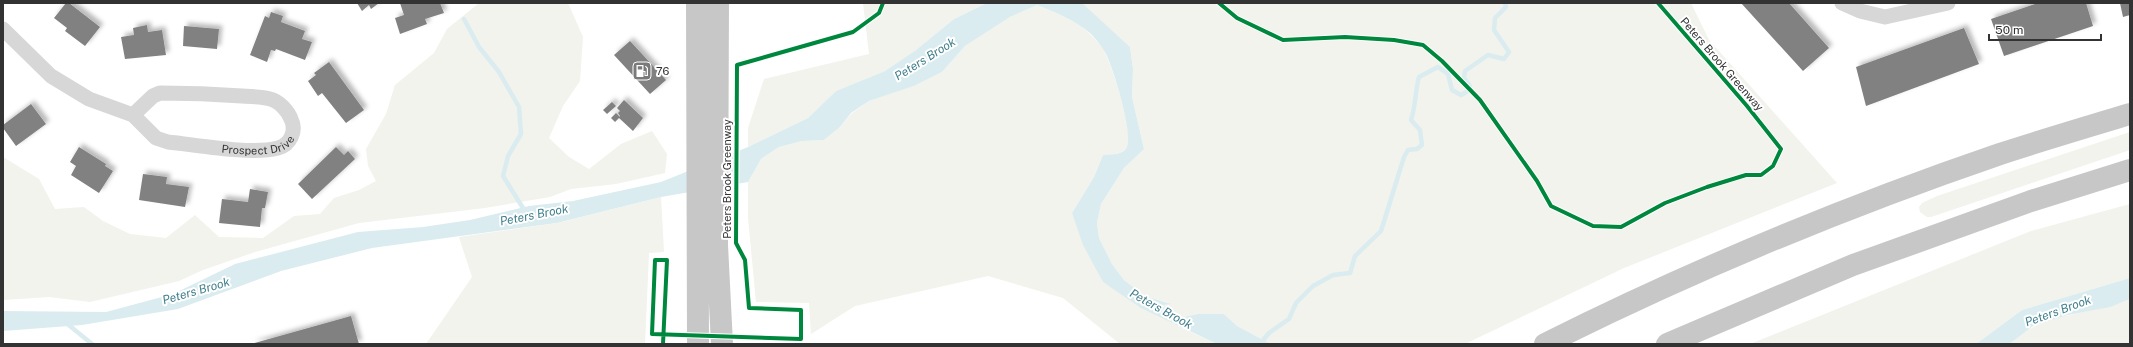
<svg xmlns="http://www.w3.org/2000/svg" width="2133" height="347" viewBox="0 0 2133 347" font-family="'Public Sans',sans-serif">
	<style>
		.green { fill: #f1f3ec }
		.water { fill: #daecef }
		.lines { fill: none; stroke-linecap: round; stroke-linejoin: round }
		.stream { stroke: #daecef; stroke-width: 4.5 }
		.building { fill: #818181; filter: url(#shadow) }
		.minor { stroke: #d7d7d7; stroke-width: 15 }
		.trunk { stroke: #c7c7c7; stroke-width: 22 }
		.cycleway-casing { stroke: #fff; stroke-width: 6 }
		.cycleway { stroke: #00873e; stroke-width: 4 }
		.labels { text-anchor: middle; dominant-baseline: central; stroke-width: 4; stroke-linejoin: round; paint-order: stroke }
		.street-label { font-size: 11px; fill: #333; stroke: #fff }
		.poi-label { font-size: 11px; fill: #333; stroke: #fff; text-anchor: start }
		.water-label { font-size: 12px; font-style: italic; fill: #407f8c; stroke: #fff }
	</style>
	<defs>
		<filter id="shadow"><feDropShadow dx="3.5" dy="-3.5" stdDeviation="2" flood-color="#0004"/></filter>
	</defs>
	<rect width="100%" height="100%" fill="#fff"/>
	<!-- green -->
	<path class="green" d="M479 3H568L583 37 580 81 563 106 549 138 569 157 589 169 621 144 652 131 667 154 665 173 616 184 571 189 550 197 485 208 359 223 255 252 203 270 179 281 90 302 49 297 3 300V157L39 179 55 209 84 207 103 221 130 234 166 238 195 215 219 237 263 238 294 216 320 214 334 198 359 190 376 181 368 166 366 149 386 114 395 85 434 53 447 29Z
		M863 3H987L954 19 916 50 885 71 836 91 808 118 748 147V128L764 79 869 54Z
		M1081 3H1691L1709 40 1837 183 1624 268 1465 344H1271L1237 326 1224 314H1198L1179 318 1160 304 1169 303 1136 293 1137 290 1124 280 1112 264 1099 238 1097 223 1101 204 1124 168 1144 149 1132 97 1133 69 1130 47Z
		M1037 5C1056 13 1078 20 1092 36 1097 41 1104 49 1106 55 1113 70 1136 137 1126 149 1120 155 1111 154 1103 155L1094 177 1072 213 1103 282 1186 330 1217 344H1120L1063 298 988 276 855 306 811 334 809 303 756 302 748 218V182L761 159 779 147 802 141 824 140 840 127 851 114 869 101 914 86 942 72 965 46 1010 17Z
		M2130 132V150L1931 217H1927L1920 212 1919 207 1922 203 1937 196Z
		M661 197 664 252 649 253 645 344H426L472 277 459 237 558 223Z
		M2130 204V278L2022 310 1976 344H1750L2031 231Z
		M2130 299V344H2009C2039 313 2092 315 2130 299Z"/>
	<!-- water -->
	<path class="water" d="M987 3H1082L1130 47 1133 69 1132 97 1144 149 1124 168 1101 204 1097 223 1099 238 1112 264 1124 280 1137 290 1136 293 1171 304 1161 305 1179 318 1198 314H1224L1237 326 1271 344H1217L1141 308 1103 282 1083 245 1072 213 1094 177 1103 155C1111 154 1121 155 1126 149 1135 137 1113 68 1106 54 1102 47 1096 39 1091 34 1075 20 1057 13 1037 5L1010 17 965 46 942 72 914 86 869 101 851 113 840 127 824 140 802 141 779 147 761 159 748 182 661 197 557 223 372 248 281 271 178 309 82 325 3 331V311L106 312 173 294 235 264 358 232 423 227 470 220 529 206 573 201 661 182 748 147 808 118 836 91 885 71 916 50 954 19Z
		M2130 278V299L2110 307 2068 315 2033 326 2009 344H1976L2022 310Z"/>
	<g class="lines">
		<!-- stream -->
		<path class="stream" d="M464 19 479 47 499 72 519 107 521 134 508 156 503 176 523 208V213
			M65 322 92 344
			M1260 344 1269 333 1289 319 1296 303 1313 286 1333 275 1350 273 1355 256 1381 231 1404 157 1408 150 1417 149 1422 145 1420 130 1411 120C1416 105 1415 91 1419 77L1438 67 1448 74 1452 90 1461 95 1468 91 1470 86 1464 78 1465 71 1488 55 1504 59 1509 52 1494 30 1495 18 1506 7 1505 3"/>
	</g>
	<!-- building -->
	<path class="building" d="M66 3H69L100 27 85 46 65 31 67 28 54 18Z
		M357 3H379L371 9 369 5 362 11Z
		M400 3H440L444 13 425 19 427 24 400 34 395 18 404 15Z
		M1741 3H1789L1829 48 1803 71Z
		M2038 3H2086L2093 26 2004 56 1991 19Z
		M2120 3H2130V15L2123 17Z
		M271 12 283 16 281 22 305 31 302 39 312 42 305 60 276 49 275 51 271 50 267 62 250 55 265 16 269 18Z
		M147 25 148 32 162 30 166 55 125 59 121 37 134 35 133 28Z
		M184 26 219 29 217 49 183 46Z
		M1964 28 1979 64 1866 106 1856 67Z
		M630 41 666 80 650 94 614 55Z
		M329 62 364 110 346 123 322 93 318 96 308 81 316 75 314 73Z
		M624 100 643 118 633 131 619 118 620 116 618 113 620 111 617 108Z
		M612 102 616 106 607 114 603 110Z
		M31 104 46 124 16 146 3 128V125Z
		M616 113 620 117 615 122 611 118Z
		M79 147 106 164 105 166 113 171 99 193 71 175 76 166 70 162Z
		M336 147 344 155 348 151 355 159 312 199 298 184Z
		M143 174 167 177 166 184 189 187 185 207 139 200Z
		M250 189 268 192 265 208H262L260 227 219 223 222 199 248 202Z
		M351 316 359 344H251Z"/>
	<g class="lines">
		<!-- minor -->
		<g class="minor">
			<path d="M1842 3 1860 11 1885 17 1948 3"/>
			<path id="s1" d="M3 29 51 76 89 99 133 115 156 138 168 142C198 145 251 155 278 148 290 145 297 131 291 119 288 111 279 101 270 99 261 96 251 97 242 96 215 94 187 93 160 93L153 96 133 115"/>
		</g>
		<!-- trunk -->
		<path class="trunk" d="M697 3 698 344
			M718 3 717 245 722 344
			M1545 344C1691 271 1845 207 2000 154 2043 140 2087 127 2130 114
			M1667 344 1853 265 2031 201 2130 170"/>
		<defs>
			<path id="cycleway" d="M1219 3 1237 18 1283 40 1345 37 1394 40 1423 45 1442 61 1480 100 1537 181 1551 206 1593 226 1621 227 1665 203 1707 187 1746 175H1761L1773 166 1781 149 1747 106 1658 3
				M663 344 667 260H655L652 334 801 339V310L749 308 745 260 736 243 737 65 853 32 879 13 883 3"/>
		</defs>
		<!-- cycleway casing -->
		<use href="#cycleway" class="cycleway-casing"/>
		<!-- cycleway -->
		<use href="#cycleway" class="cycleway"/>
	</g>
	<!-- icons -->
	<defs>
		<symbol id="fuel-square" viewBox="-11 -11 22 22"><rect x="-9" y="-9" width="18" height="18" rx="4" fill="#7a7a7a" stroke="#fff"/><path d="M-5.5-6h7V0h2V4h1.3V-2.5L3-4.5l.8-.8L6-3V5H2.5V1h-1V6h-7ZM-4.2-4.7v3.2H.2V-4.7Z" fill="#fff"/></symbol>
	</defs>
	<g fill-rule="evenodd">
		<use href="#fuel-square" x="631" y="60" width="22" height="22"/>
	</g>
	<g class="labels">
		<!-- street labels -->
		<g class="street-label">
			<text transform="translate(1722 64) rotate(49)">Peters Brook Greenway</text>
			<text stroke="none"><textPath href="#s1" startOffset="295">Prospect Drive</textPath></text>
			<text transform="translate(727 179) rotate(-90)">Peters Brook Greenway</text>
		</g>
		<!-- poi labels -->
		<g class="poi-label">
			<text x="656" y="71">76</text>
		</g>
		<!-- water labels -->
		<g class="water-label">
			<text transform="translate(925 59) rotate(-32)">Peters Brook</text>
			<text transform="translate(534 215) rotate(-11)">Peters Brook</text>
			<text transform="translate(196 291) rotate(-16)">Peters Brook</text>
			<text transform="translate(1161 309) rotate(29)">Peters Brook</text>
			<text transform="translate(2058 311) rotate(-20)">Peters Brook</text>
		</g>
	</g>
	<!-- border -->
	<rect width="2133" height="347" fill="none" stroke="#333333" stroke-width="8"/>
	<!-- scale -->
	<path d="M1989 34v6h112v-6" fill="none" stroke="#333333" stroke-width="2"/>
	<text x="1995" y="34" font-size="12" fill="#333333" stroke="#ffffff" stroke-width="3" paint-order="stroke">50 m</text>
</svg>
